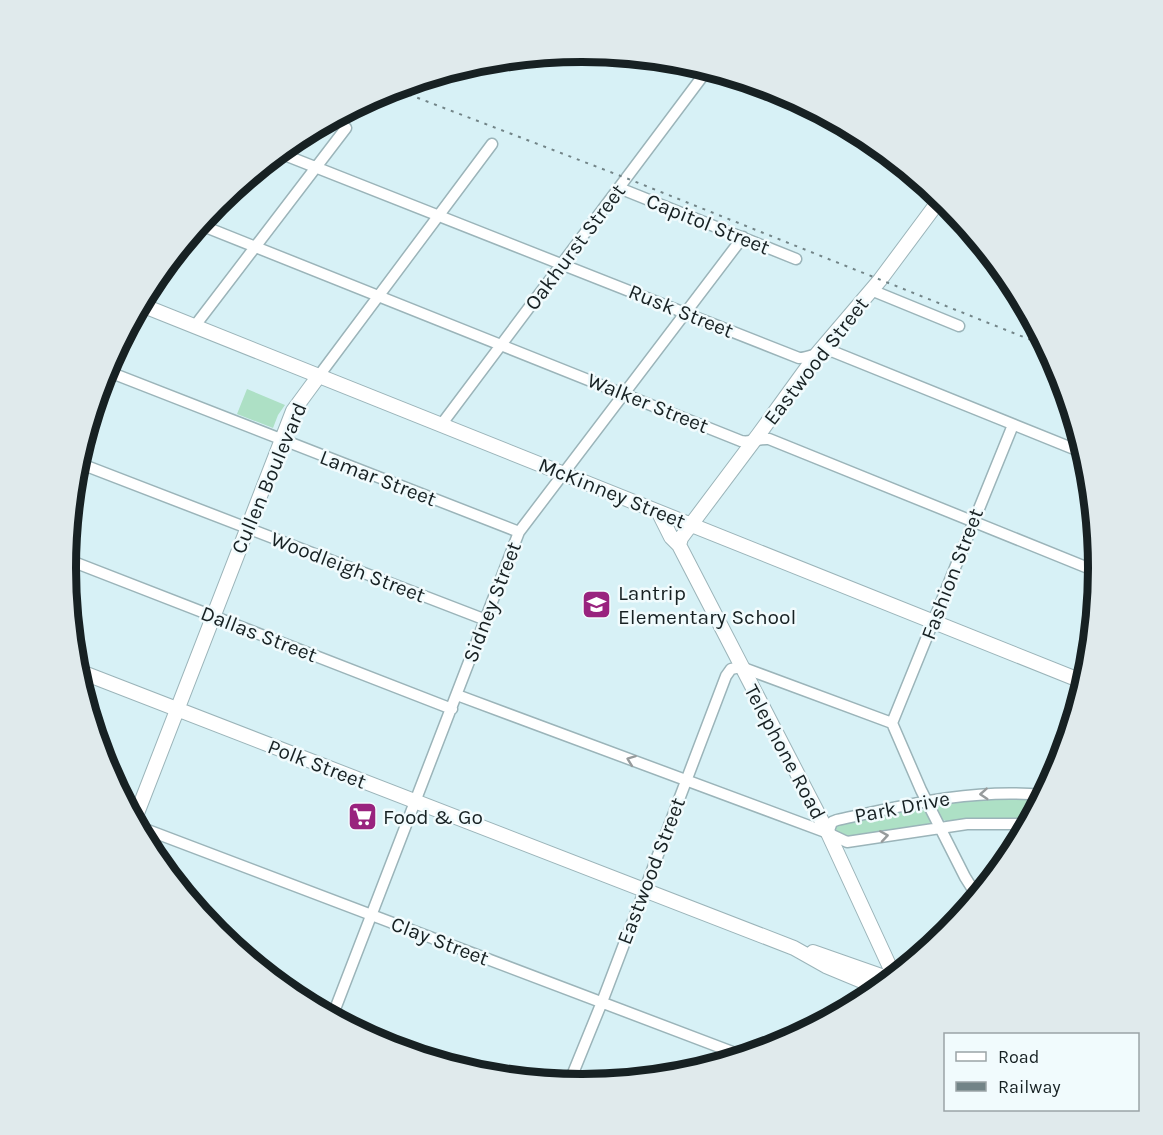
<svg xmlns="http://www.w3.org/2000/svg" width="1163" height="1135" viewBox="0 0 1163 1135" font-family="Karla,sans-serif">
	<style>
		.green { fill: #ade0c5 }
		.lines { fill: none; stroke-linecap: round; stroke-linejoin: round }
		.street-casing { stroke: #9bb4b9; stroke-width: 13 }
		.secondary-casing { stroke: #9bb4b9; stroke-width: 16 }
		.street { stroke: #fff; stroke-width: 10 }
		.secondary { stroke: #fff; stroke-width: 14 }
		.rail { stroke: #728487; stroke-width: 2; stroke-dasharray: 3 6; stroke-linecap: butt }
		.oneway { stroke: #979b9c }
		.labels { text-anchor: middle; dominant-baseline: central; stroke-width: 5; stroke-linejoin: round; paint-order: stroke }
		.street-label { font-size: 21px; fill: #172123; stroke: #f1fbfd }
		.poi-label { font-size: 21px; fill: #172123; stroke: #f1fbfd; text-anchor: start }
		.rim { fill: none; stroke: #172123; stroke-width: 8 }
	</style>
	<rect width="100%" height="100%" fill="#d7f1f6"/>
	<!-- green -->
	<path class="green" d="M247 389 285 405 278 415 273 428 237 414Z
		M1041 798 1029 820 978 819 949 822 941 819 937 808C948 795 1022 798 1041 798Z
		M919 809 926 811 931 819 930 824 841 838 834 835 835 825Z"/>
	<g class="lines">
		<defs>
			<path id="street" d="M277 152 799 358C812 358 821 349 834 352L1084 453
				M619 188 796 259
				M198 224 741 441C751 443 759 438 769 439L1098 572
				M871 290 959 326
				M194 327 346 128
				M104 370 519 532
				M318 377 492 144
				M441 425 708 69
				M76 462 486 620
				M66 559 452 709
				M457 695 828 833 847 842 967 824H1027
				M892 723 1013 425
				M137 826 743 1056
				M828 833 832 822 837 820C905 805 973 788 1043 795
				M861 1001 869 984
				M332 1017 519 532 743 237
				M569 1083 602 1002 726 676 731 669 741 667 892 723 921 790 965 877 977 896"/>
			<path id="secondary" d="M139 304 1084 682
				M659 513 671 537 679 545 828 833 894 976
				M679 545 681 538 759 434 817 354 880 280 941 198
				M76 670 794 948 826 966 879 988
				M134 821 293 411 318 377
				M813 952 890 979"/>
		</defs>
		<!-- street casing -->
		<use href="#street" class="street-casing"/>
		<!-- secondary casing -->
		<use href="#secondary" class="secondary-casing"/>
		<!-- street -->
		<use href="#street" class="street"/>
		<!-- secondary -->
		<use href="#secondary" class="secondary"/>
		<!-- rail -->
		<path class="rail" d="M392 88 626 178 1046 346"/>
	</g>
	<!-- one-way arrows -->
	<defs><path id="oneway-chevron" d="M-2-3.5L2.5 0L-2 3.5" fill="none" stroke-width="1.6" stroke-linecap="round" stroke-linejoin="round" transform="scale(1.5)"/></defs>
	<g class="oneway">
		<use href="#oneway-chevron" transform="translate(631 760) rotate(-159)"/>
		<use href="#oneway-chevron" transform="translate(984 794) rotate(176)"/>
		<use href="#oneway-chevron" transform="translate(884 836) rotate(-9)"/>
	</g>
	<!-- icons -->
	<defs>
		<symbol id="school-square" viewBox="-11 -11 22 22"><rect x="-9" y="-9" width="18" height="18" rx="4" fill="#99237e" stroke="#f1fbfd"/><path d="M0-5L7-2L0 1L-7-2ZM-4 1L0 2.5L4 1V4Q0 6-4 4Z" fill="#fff"/></symbol>
		<symbol id="supermarket-square" viewBox="-11 -11 22 22"><rect x="-9" y="-9" width="18" height="18" rx="4" fill="#99237e" stroke="#f1fbfd"/><path d="M-6-5.5h2.5l.6 2H6L4.5 2H-2.5L-4.4-4H-6ZM-1.5 3.2a1.3 1.3 0 1 0 .1 0ZM3 3.2a1.3 1.3 0 1 0 .1 0Z" fill="#fff"/></symbol>
	</defs>
	<g fill-rule="evenodd">
		<use href="#school-square" x="580" y="588" width="33" height="33"/>
		<use href="#supermarket-square" x="346" y="800" width="33" height="33"/>
	</g>
	<g class="labels">
		<!-- street labels -->
		<g class="street-label">
			<text transform="translate(708 224) rotate(22)">Capitol Street</text>
			<text transform="translate(575 247) rotate(-53)">Oakhurst Street</text>
			<text transform="translate(681 311) rotate(22)">Rusk Street</text>
			<text transform="translate(816 361) rotate(-52)">Eastwood Street</text>
			<text transform="translate(648 403) rotate(22)">Walker Street</text>
			<text transform="translate(269 478) rotate(-67)">Cullen Boulevard</text>
			<text transform="translate(378 478) rotate(21)">Lamar Street</text>
			<text transform="translate(612 493) rotate(22)">McKinney Street</text>
			<text transform="translate(348 567) rotate(21)">Woodleigh Street</text>
			<text transform="translate(952 574) rotate(-69)">Fashion Street</text>
			<text transform="translate(492 602) rotate(-69)">Sidney Street</text>
			<text transform="translate(259 634) rotate(21)">Dallas Street</text>
			<text transform="translate(785 752) rotate(62)">Telephone Road</text>
			<text transform="translate(317 764) rotate(21)">Polk Street</text>
			<text transform="translate(902 807) rotate(-11)">Park Drive</text>
			<text transform="translate(651 871) rotate(-69)">Eastwood Street</text>
			<text transform="translate(440 941) rotate(21)">Clay Street</text>
		</g>
		<!-- poi labels -->
		<g class="poi-label">
			<text x="618" y="593">Lantrip<tspan x="618" dy="24">Elementary School</tspan></text>
			<text x="383" y="817">Food &amp; Go</text>
		</g>
	</g>
	<!-- crop -->
	<path d="M0 0H1163V1135H0ZM76 568a506 506 0 1 1 1012 0a506 506 0 1 1-1012 0Z" fill="#e0eaec" fill-rule="evenodd"/>
	<path class="rim" d="M76 568a506 506 0 1 1 1012 0a506 506 0 1 1-1012 0Z"/>
	<!-- legend -->
	<rect x="944" y="1033" width="195" height="78" fill="#f1fbfd" stroke="#9aa4a6" stroke-width="1.5"/>
	<rect x="956" y="1052" width="30" height="9" fill="#ffffff" stroke="#9aa4a6" stroke-width="1.5"/>
	<text x="998" y="1063" font-size="18" fill="#172123">Road</text>
	<rect x="956" y="1082" width="30" height="9" fill="#728487" stroke="#9aa4a6" stroke-width="1.5"/>
	<text x="998" y="1093" font-size="18" fill="#172123">Railway</text>
</svg>
